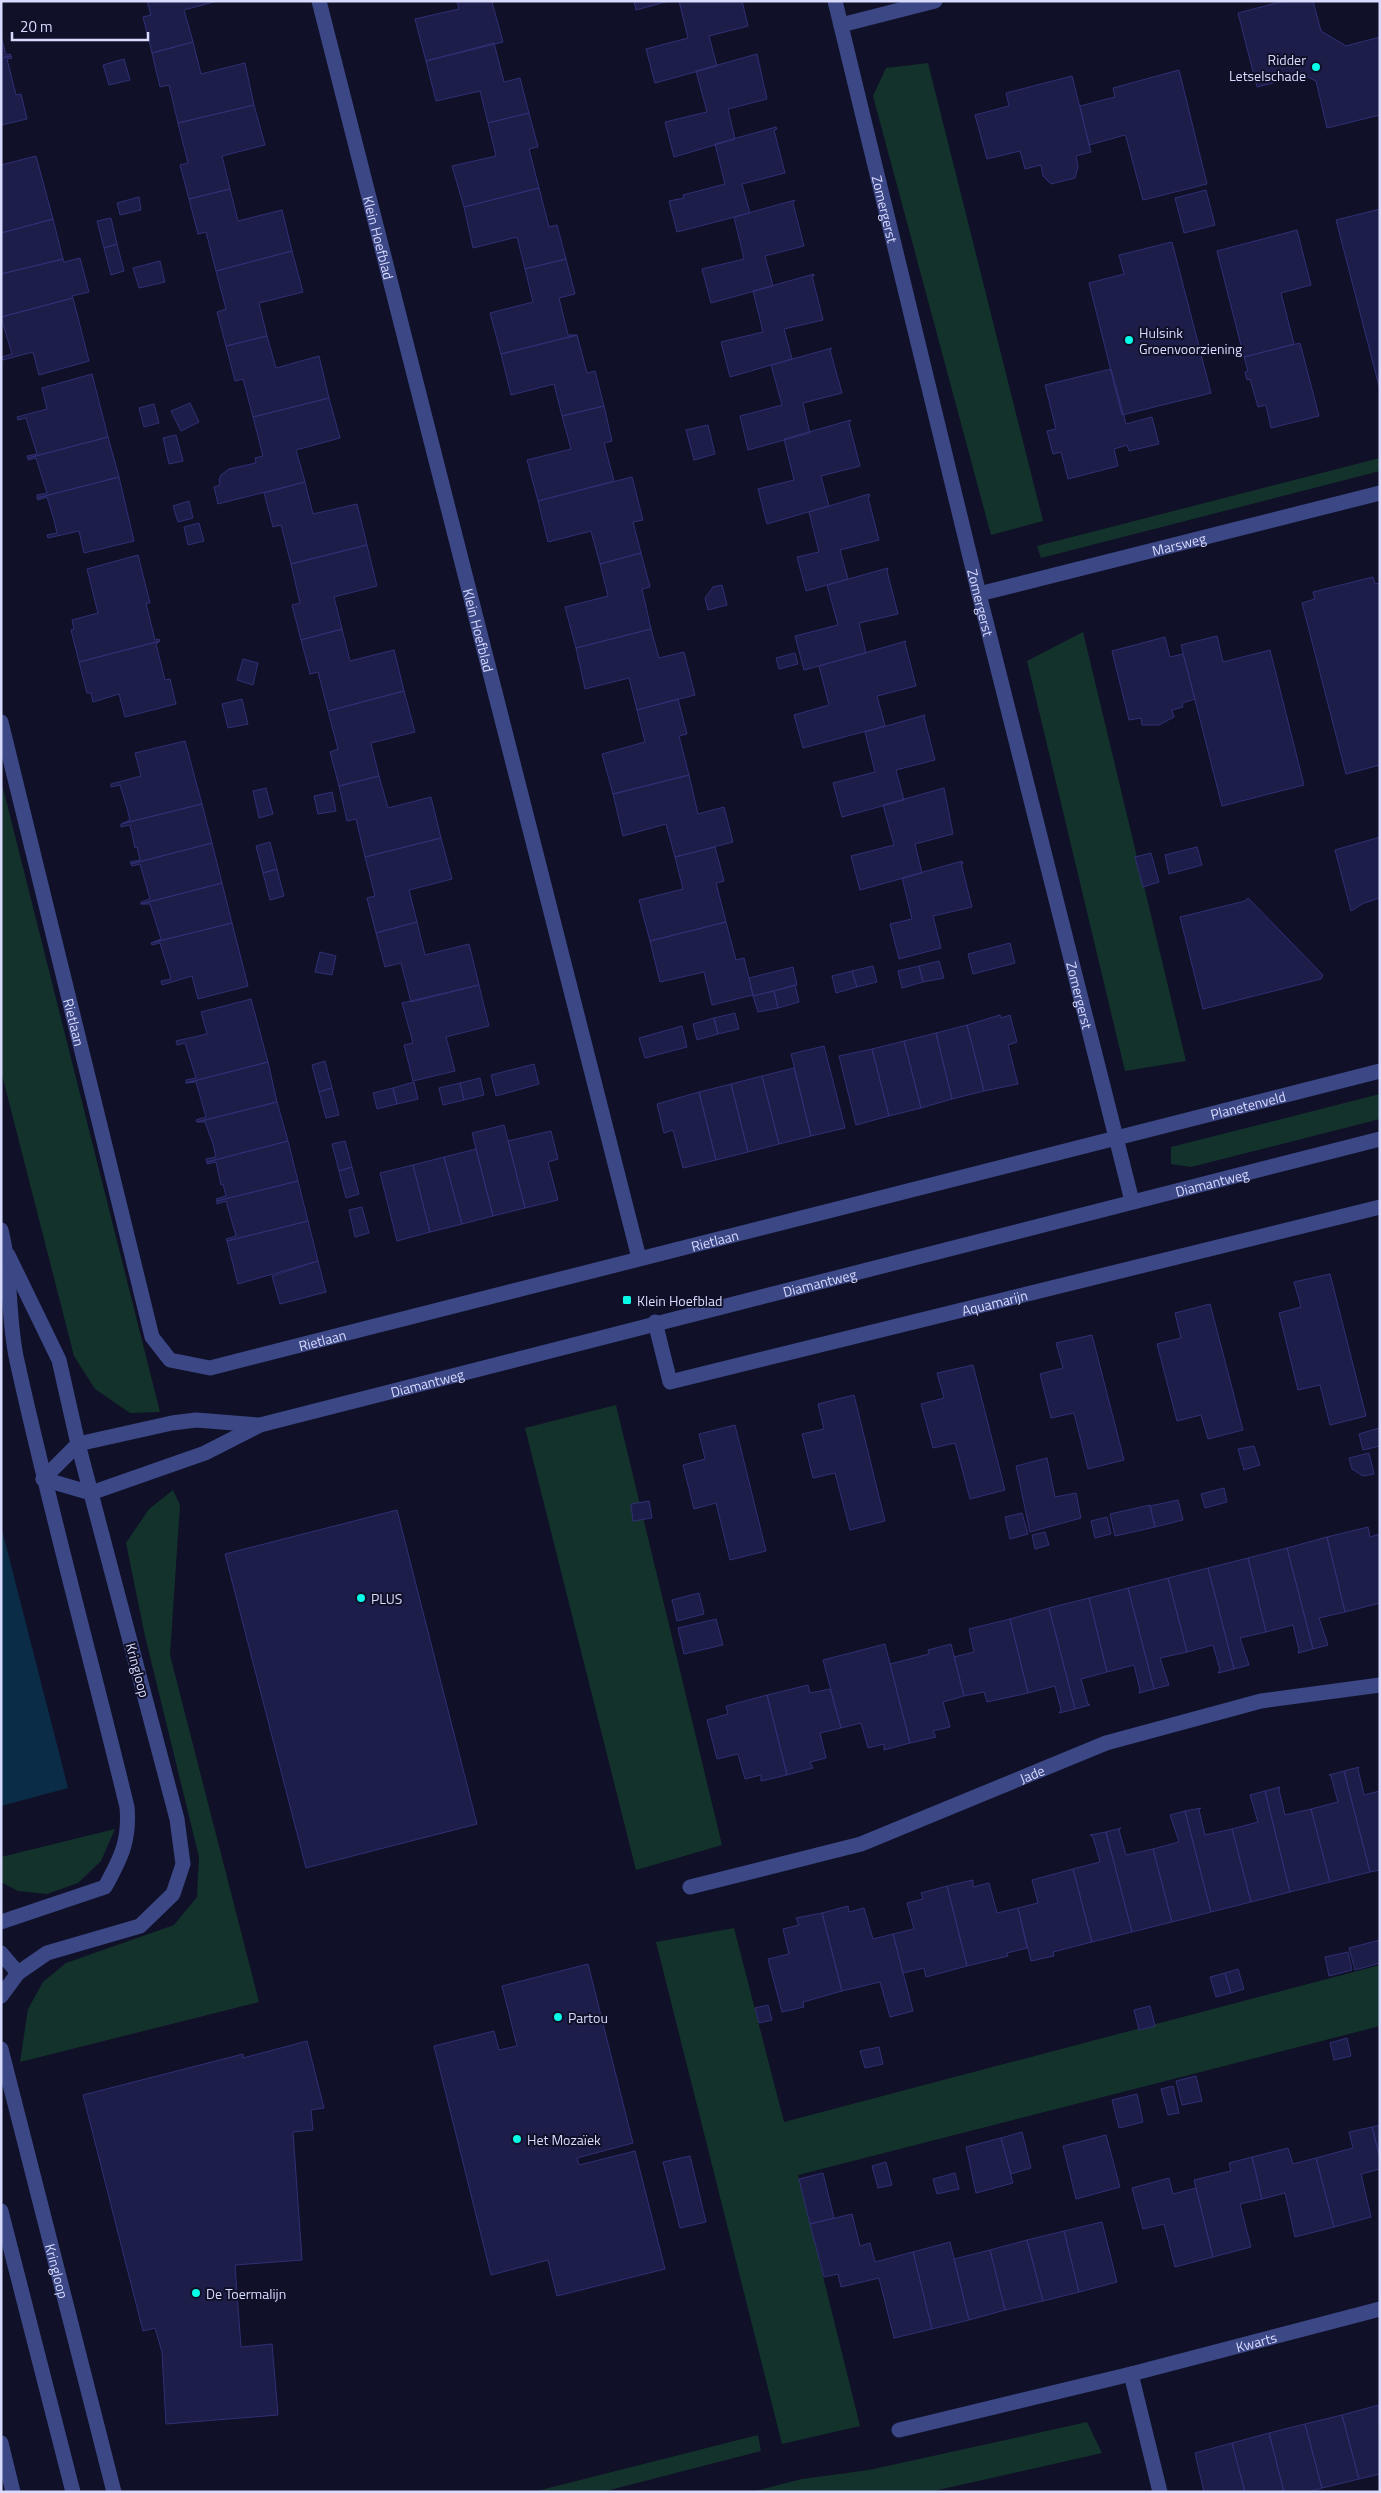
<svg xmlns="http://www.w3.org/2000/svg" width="1381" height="2493" viewBox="0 0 1381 2493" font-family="'Titillium Web',sans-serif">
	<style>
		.green { fill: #13322b }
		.water { fill: #0b2c46 }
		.building { fill: #1d1d49; stroke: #302f75 }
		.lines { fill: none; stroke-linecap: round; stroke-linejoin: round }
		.minor { stroke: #3c4786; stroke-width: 15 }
		.poi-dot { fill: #07fbe7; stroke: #101128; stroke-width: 2 }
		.labels { text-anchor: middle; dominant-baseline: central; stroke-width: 4; stroke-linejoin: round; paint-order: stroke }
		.poi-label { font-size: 14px; fill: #d8dbfe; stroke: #101128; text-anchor: start }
		.street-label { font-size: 14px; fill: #d8dbfe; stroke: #101128 }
	</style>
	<rect width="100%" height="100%" fill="#101128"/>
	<!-- green -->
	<path class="green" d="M928 63 1043 521 991 535 873 96 886 68Z
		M1380 458V471L1041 558 1037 546Z
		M1083 632 1186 1061 1125 1071 1027 661Z
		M1 780 160 1412 130 1413 95 1389 74 1356 1 1071Z
		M1380 1094V1119L1191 1167 1171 1164V1147Z
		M616 1405 722 1845 636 1870 525 1428Z
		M173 1490 180 1505 170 1655 259 2002 20 2062 28 2009 43 1982 66 1963 174 1925 197 1897 199 1857 145 1636 126 1543 149 1509Z
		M115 1829 101 1861 78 1883 47 1894 18 1891 1 1882V1857Z
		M734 1928 784 2122 1380 1965V2026L798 2175 860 2426 782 2444 656 1942Z
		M1087 2422 1102 2453 929 2492H751L802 2479 869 2470Z
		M758 2435 761 2451 602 2492H533Z"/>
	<!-- water -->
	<path class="water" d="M1 1526 68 1788 1 1806Z"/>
	<!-- building -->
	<path class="building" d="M147 1H217L184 10 193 42 152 53 143 17 151 15Z
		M457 1H496L492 2 503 42 426 61 415 19 459 9Z
		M634 1H669L636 10Z
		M679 1H742L748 26 709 36 717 66 655 83 646 49 688 38Z
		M1284 1H1313L1321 31 1346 46 1380 37V115L1327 128 1316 81 1304 75 1257 87 1238 13Z
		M1 36 6 55 10 54 11 56 1 58Z
		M193 42 201 74 245 63 254 105 178 123 169 85 160 87 152 53Z
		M494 43 504 82 520 78 529 113 488 123 480 91 436 101 426 61Z
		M757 54 767 99 728 109 735 139 674 157 665 122 707 112 696 71Z
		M11 56 12 58 7 59 16 95 21 94 27 119 1 125V58Z
		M124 59 130 80 109 85 103 65Z
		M1179 70 1207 184 1143 200 1126 137 1125 135 1089 145 1080 106 1115 97 1113 88Z
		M1072 76 1091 152 1076 156 1078 167 1075 178 1051 184 1043 176 1041 165 1025 169 1020 151 987 159 975 115 1009 106 1006 93Z
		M254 105 265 145 222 156 230 189 189 199 180 165 188 163 178 123Z
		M529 113 538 147 529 149 539 188 464 207 452 166 496 156 488 123Z
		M776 127 777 129 774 130 785 173 742 184 750 213 677 232 669 201 684 198 683 195 725 184 715 144Z
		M36 156 53 219 1 233V165Z
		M539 188 549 227 557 225 566 259 525 269 517 237 473 248 464 207Z
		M230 189 238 221 282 210 292 251 216 271 206 232 198 234 189 199Z
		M1206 190 1215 225 1184 233 1175 198Z
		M139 197 141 210 120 215 117 203Z
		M795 200 793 203 804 246 765 256 773 286 711 303 702 269 744 259 734 217Z
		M1380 209V390L1336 220Z
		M111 218 117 244 104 248 97 221Z
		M53 219 63 259 1 274V233Z
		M1297 230 1311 285 1281 293 1294 344 1244 357 1217 251Z
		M1172 242 1211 393 1122 415 1089 283 1124 274 1119 255Z
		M117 244 124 271 111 275 104 248Z
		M292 251 303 292 259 303 267 336 226 346 217 312 226 309 216 271Z
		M80 258 89 292 72 296 73 298 1 317V274L63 259 64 262Z
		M566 259 575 294 559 298 568 335H577L501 354 490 313 533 302 525 269Z
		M160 261 165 282 139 288 133 268Z
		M814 274V276H812L823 320 784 329 792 359 730 377 721 342 763 332 753 291Z
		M73 298 89 361 39 375 33 352 3 360 2 357 12 354 1 317Z
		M577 335 587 373 595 371 604 406 562 416 554 384 511 395 501 354Z
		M267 336 276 368 319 356 329 398 253 417 243 379 235 381 226 346Z
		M1300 343 1319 416 1271 428 1266 405 1258 407 1250 379 1247 380 1245 372 1248 371 1244 357Z
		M832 348 830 350 842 393 803 403 810 433 748 450 740 416 782 405 771 365Z
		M1111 369 1126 424 1152 417 1159 444 1129 451 1127 445 1114 449 1118 466 1068 479 1061 452 1053 454 1047 431 1056 429 1045 385Z
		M92 374 108 437 28 458 27 456 37 454 33 441 26 418 18 420 17 417 47 409 42 388Z
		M329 398 340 438 296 450 305 482 218 504 214 487 220 485 219 480 221 475 229 469 256 463 255 458 263 456 253 417Z
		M190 403 199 422 181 431 171 411Z
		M154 404 159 423 144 427 139 408Z
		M604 406 612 441 604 443 614 481 538 501 527 460 571 449 562 416Z
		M851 420 849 423 860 466 821 476 829 506 767 524 758 489 794 480 784 439Z
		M708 425 715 454 694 460 686 430Z
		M176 435 183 461 169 464 163 438Z
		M108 437 119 477 37 498V495L47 493 36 458 28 460V458Z
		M119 477 134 541 84 553 79 531 48 538 47 535 57 533 54 520 47 497 38 500 37 498Z
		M632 477 643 520 633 522 641 553 600 564 591 531 548 542 538 501Z
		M305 482 313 514 357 504 367 545 291 564 281 525 273 527 264 493Z
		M869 494 870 496 868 497 879 540 840 550 848 579 806 591 797 557 819 552 809 512Z
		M189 501 193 518 178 522 173 506Z
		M199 523 204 541 188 545 184 527Z
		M367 545 377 586 334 597 342 629 301 640 292 605 300 603 291 564Z
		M641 553 650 587 642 589 651 629 576 648 565 607 608 596 600 564Z
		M138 555 150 603H146L155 640 159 639 160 641 79 662 71 630 74 629 72 620 98 613 87 569Z
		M888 568 887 571 898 614 859 623 866 653 804 670 795 636 838 625 827 585Z
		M1373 577 1375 584 1380 583V765L1346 774 1302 603 1315 599 1313 592Z
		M722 585 727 605 708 610 705 598 713 587Z
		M342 629 350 661 394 650 404 691 328 711 318 672 310 674 301 640Z
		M651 629 659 658 684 652 695 695 637 710 629 678 585 689 576 648Z
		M1217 636 1223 662 1270 650 1304 785 1222 806 1181 645Z
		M1165 637 1170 657 1183 654 1195 699 1182 703 1183 707 1172 710 1174 717 1159 725H1142L1141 718 1129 720 1112 651Z
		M160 641 156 644 165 680 170 679 176 704 125 717 119 694 93 702 91 693H87L79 662Z
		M906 641 905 643 916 686 877 696 885 726 803 748 794 715 829 705 819 666Z
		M795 653 798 664 779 669 776 658Z
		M243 659 258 663 253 685 237 680Z
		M404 691 415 732 371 743 379 776 339 786 330 752 338 749 328 711Z
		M242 699 248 724 228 728 222 704Z
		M678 699 687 734 679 736 689 775 613 794 602 754 645 742 637 710Z
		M925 715 924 717 935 760 896 770 904 800 842 817 833 783 875 772 865 732Z
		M185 741 202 804 121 824 130 820 127 808 120 785 111 787V784L141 776 135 753Z
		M689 775 698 814 724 807 733 842 675 857 666 824 623 836 613 794Z
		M379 776 388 808 431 797 441 838 365 857 356 819 347 821 339 786Z
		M266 788 273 814 259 818 253 791Z
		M944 788 953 834 915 844 922 873 860 890 851 856 894 845 883 805Z
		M332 792 336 811 318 814 314 796Z
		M202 804 212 843 131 864 130 862 140 860 137 847 135 848 130 825 121 827V824Z
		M1380 837V898L1364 903 1351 911 1335 850Z
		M441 838 452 879 409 890 417 922 376 933 367 898 375 896 365 857Z
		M270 842 277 869 263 873 256 846Z
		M212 843 222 883 141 904V902L150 899 140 864 132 866 131 864Z
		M715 847 724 881 716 883 726 922 650 941 639 900 683 889 675 857Z
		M1197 847 1202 865 1169 874 1165 855Z
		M1151 853 1159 882 1143 887 1135 857Z
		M962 861 963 864 961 863 972 907 933 916 941 948 899 959 890 924 912 919 902 878Z
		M277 869 284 896 270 900 263 873Z
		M222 883 232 923 151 943 161 939 150 904H141Z
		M1248 898 1323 975 1321 979 1203 1009 1180 917 1245 901Z
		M417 922 425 955 469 944 479 985 411 1002 401 963 385 967 376 933Z
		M726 922 736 960 744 958 753 995 712 1005 704 972 660 982 650 941Z
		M232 923 248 986 198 999 192 976 162 985 161 981 171 979 160 943 152 945 151 943Z
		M1010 943 1015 963 973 974 968 954Z
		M320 952 336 956 332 975 315 972Z
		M939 961 944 978 923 982 919 966Z
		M873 966 877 982 857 987 852 971Z
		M919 966 923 982 902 988 898 971Z
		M793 967 797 985 753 996 749 978Z
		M852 971 857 987 836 993 832 976Z
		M479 985 489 1026 446 1037 455 1071 413 1081 404 1045 413 1043 402 1003Z
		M795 985 799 1002 778 1008 774 991Z
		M774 991 778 1008 758 1012 753 996Z
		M251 999 268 1062 186 1083V1080L196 1078 185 1043 177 1045 176 1041 207 1034 201 1012Z
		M735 1013 739 1029 718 1034 714 1018Z
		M1000 1015 1001 1018 1010 1015 1017 1042 1008 1045 1018 1084 984 1091 967 1025Z
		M714 1018 718 1034 697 1040 693 1024Z
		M967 1025 984 1091 952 1099 936 1033Z
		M682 1026 687 1047 645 1058 639 1038Z
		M936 1033 952 1099 921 1108 904 1041Z
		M904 1041 921 1108 889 1116 872 1049Z
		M824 1046 845 1128 811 1136 791 1054Z
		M872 1049 889 1116 856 1125 839 1056Z
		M325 1061 332 1088 319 1092 312 1065Z
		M268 1062 277 1102 197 1122 196 1120 206 1117 196 1082 186 1083Z
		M534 1064 539 1084 496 1096 491 1075Z
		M794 1068 811 1136 779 1144 762 1076Z
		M762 1076 779 1144 748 1152 731 1084Z
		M480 1078 484 1095 464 1100 460 1083Z
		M414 1082 418 1099 397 1104 393 1088Z
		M460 1083 464 1100 443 1105 439 1088Z
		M731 1084 748 1152 716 1160 699 1092Z
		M332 1088 339 1115 326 1118 319 1092Z
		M393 1088 397 1104 377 1109 373 1093Z
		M699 1092 716 1160 683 1168 673 1130 664 1133 657 1104Z
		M277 1102 288 1141 207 1162 206 1159 216 1157 213 1144 205 1122H197Z
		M504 1125 525 1208 493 1216 472 1133Z
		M551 1131 558 1159 548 1162 558 1200 525 1208 508 1141Z
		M288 1141 298 1181 217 1201 216 1199 226 1196 223 1184 221 1185 216 1162 207 1164V1162Z
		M345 1141 352 1167 339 1171 332 1144Z
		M476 1149 493 1216 462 1224 444 1157Z
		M444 1157 462 1224 430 1232 413 1165Z
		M413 1165 430 1232 397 1241 380 1173Z
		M352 1167 359 1194 346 1198 339 1171Z
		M298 1181 308 1221 227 1241 226 1239 236 1236 226 1201 217 1204V1201Z
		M362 1207 369 1233 355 1237 349 1210Z
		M308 1221 318 1261 238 1284 227 1241Z
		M318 1261 326 1292 280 1304 272 1276Z
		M1330 1274 1366 1416 1330 1425 1320 1385 1298 1390 1279 1313 1301 1307 1294 1282Z
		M1210 1304 1243 1430 1208 1439 1201 1415 1177 1421 1157 1344 1181 1338 1175 1313Z
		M1092 1335 1124 1460 1088 1469 1074 1413 1051 1418 1040 1374 1063 1368 1056 1343Z
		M973 1365 1005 1490 970 1499 955 1443 933 1448 921 1404 944 1398 937 1373Z
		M854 1395 885 1521 850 1530 835 1473 813 1478 802 1434 824 1429 818 1404Z
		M735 1425 766 1551 730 1560 716 1503 694 1509 683 1465 705 1459 699 1434Z
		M1379 1428 1380 1446 1363 1450 1359 1434Z
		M1254 1446 1260 1465 1244 1470 1238 1449Z
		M1369 1453 1374 1474 1363 1476 1352 1469 1349 1458Z
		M1047 1458 1055 1497 1076 1493 1081 1518 1030 1532 1016 1466Z
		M1224 1488 1227 1502 1205 1508 1201 1494Z
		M1178 1500 1183 1520 1155 1527 1150 1506Z
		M649 1501 652 1518 633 1521 631 1504Z
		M1150 1505 1155 1527 1115 1536 1110 1514Z
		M397 1510 477 1824 306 1868 225 1554Z
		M1022 1513 1028 1534 1010 1539 1005 1517Z
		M1107 1517 1111 1534 1095 1538 1091 1521Z
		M1368 1527 1370 1537 1380 1534V1603L1345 1612 1327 1537Z
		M1045 1532 1049 1545 1035 1549 1032 1535Z
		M1327 1537 1345 1612 1319 1618 1328 1645 1313 1649 1287 1548Z
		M1287 1548 1313 1649 1298 1653 1299 1650 1293 1625 1266 1632 1248 1558Z
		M1248 1558 1266 1632 1240 1638 1249 1665 1234 1669 1208 1568Z
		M1208 1568 1234 1669 1218 1673 1220 1670 1213 1645 1187 1652 1168 1578Z
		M1168 1578 1187 1652 1160 1658 1169 1685 1154 1689 1128 1588Z
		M1128 1588 1154 1689 1139 1693 1140 1690 1134 1665 1107 1672 1089 1598Z
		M699 1593 704 1614 677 1621 672 1600Z
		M1089 1598 1107 1672 1081 1679 1088 1704 1090 1705 1075 1709 1049 1608Z
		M1049 1608 1075 1709 1059 1713 1061 1710 1055 1686 1028 1693 1010 1619Z
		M716 1619 723 1645 684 1654 678 1628Z
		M1010 1619 1028 1693 987 1702 984 1692 964 1696 954 1657 974 1652 969 1629Z
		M885 1644 910 1743 884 1750V1744L868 1748 861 1723 841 1728 823 1660Z
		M951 1644 964 1696 943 1702 950 1727 933 1731 936 1737 910 1743 890 1664 929 1654 928 1650Z
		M808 1685 810 1693 830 1689 841 1728 820 1733 826 1758 810 1762 813 1768 787 1775 767 1695Z
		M767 1695 787 1775 761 1781V1775L745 1779 738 1754 717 1759 707 1720 728 1714 726 1706Z
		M1359 1767 1358 1769 1364 1795 1380 1791V1870L1370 1872 1344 1771Z
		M1344 1771 1370 1872 1330 1882 1311 1809 1338 1802 1331 1776 1329 1775Z
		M1280 1787 1279 1790 1285 1815 1311 1809 1330 1882 1290 1892 1265 1791Z
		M1265 1791 1290 1892 1251 1902 1232 1829 1258 1822 1250 1795Z
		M1201 1808 1199 1810 1205 1835 1232 1829 1251 1902 1211 1912 1185 1811Z
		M1185 1811 1211 1912 1172 1922 1153 1849 1179 1842 1170 1815Z
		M1121 1828 1119 1830 1126 1855 1153 1849 1172 1922 1132 1932 1106 1832Z
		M1106 1832 1132 1932 1092 1942 1073 1869 1100 1862 1093 1837 1090 1835Z
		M1073 1869 1092 1942 1053 1952 1054 1956 1031 1961 1018 1908 1038 1903 1032 1880Z
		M973 1880V1887L989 1883 997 1913 1018 1908 1027 1948 1007 1953 1008 1956 967 1966 947 1886Z
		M947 1886 967 1966 926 1977 924 1968 903 1973 893 1934 914 1929 907 1903 923 1899 921 1893Z
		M848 1906 849 1912 864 1908 873 1939 893 1934 913 2011 890 2017 880 1982 842 1991 822 1913Z
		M822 1913 842 1991 803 2002 804 2007 782 2012 768 1959 789 1954 783 1929 799 1925 796 1918Z
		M1380 1940V1963L1355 1970 1349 1948Z
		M1348 1952 1352 1970 1329 1976 1325 1957Z
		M588 1964 633 2143 577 2158 579 2165 635 2151 665 2269 557 2296 548 2260 491 2275 434 2046 494 2031 499 2050 517 2046 502 1986Z
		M1238 1969 1244 1989 1231 1993 1225 1973Z
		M1225 1973 1231 1993 1216 1997 1210 1977Z
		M768 2005 772 2020 759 2023 755 2008Z
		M1150 2006 1155 2026 1139 2030 1134 2010Z
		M1347 2038 1351 2056 1334 2060 1330 2043Z
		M307 2041 324 2108 311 2110 313 2130 293 2132 302 2260 235 2265 241 2347 272 2344 278 2415 166 2424 162 2352 155 2328 143 2331 83 2095 243 2054V2058Z
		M879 2047 883 2064 865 2068 860 2051Z
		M1196 2076 1202 2101 1182 2105 1176 2081Z
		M1173 2086 1179 2113 1168 2115 1161 2089Z
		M1137 2094 1143 2122 1119 2128 1112 2100Z
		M1380 2125V2158L1372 2127Z
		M1372 2127 1380 2158V2169L1361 2174 1371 2217 1334 2227 1316 2158 1353 2148 1349 2132Z
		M1022 2132 1031 2168 1011 2174 1001 2138Z
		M1106 2135 1120 2187 1076 2199 1063 2146Z
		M1001 2138 1013 2183 976 2193 966 2147Z
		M1288 2148 1293 2164 1316 2158 1334 2227 1295 2237 1285 2193 1262 2199 1252 2157Z
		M690 2156 706 2222 680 2228 663 2162Z
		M1252 2157 1262 2199 1240 2204 1251 2247 1213 2257 1194 2180 1231 2171 1229 2163Z
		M886 2162 892 2185 878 2188 872 2166Z
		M823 2173 834 2218 810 2224 799 2179Z
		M955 2173 959 2189 937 2194 933 2179Z
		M1169 2178 1173 2194 1196 2188 1213 2257 1175 2267 1164 2224 1143 2229 1132 2188Z
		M852 2214 860 2246 870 2243 875 2262 913 2252 932 2329 894 2338 879 2278 841 2287 838 2274 824 2277 810 2224Z
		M1102 2222 1117 2282 1079 2292 1064 2231Z
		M1064 2231 1079 2292 1043 2301 1027 2240Z
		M1027 2240 1043 2301 1005 2310 990 2250Z
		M950 2242 969 2320 932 2329 913 2252Z
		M990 2250 1005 2310 969 2320 954 2259Z
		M1379 2405 1380 2474 1359 2479 1342 2415Z
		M1342 2415 1359 2479 1322 2488 1305 2424Z
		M1305 2424 1322 2488 1309 2492H1284L1269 2433Z
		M1269 2433 1284 2492H1245L1232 2443Z
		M1232 2443 1245 2492H1204L1195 2453Z"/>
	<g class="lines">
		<!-- minor -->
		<g class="minor">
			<path id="s1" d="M319 1 639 1258"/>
			<path id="s2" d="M835 1 979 594 1132 1201"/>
			<path d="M841 25 935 1"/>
			<path id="s3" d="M979 594 1380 493"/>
			<path id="s4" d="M1 722 152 1337 170 1360 210 1368 1380 1071"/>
			<path d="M1 1230C12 1273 7 1317 17 1361 50 1511 91 1658 127 1807 130 1840 121 1858 105 1887L1 1922"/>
			<path id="s5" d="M655 1322 670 1382 1380 1207"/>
			<path id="s6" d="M43 1479 91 1493 205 1453 260 1425 1380 1139"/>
			<path d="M43 1479 78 1444 172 1423 196 1420 258 1425"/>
			<path id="s7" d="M690 1887 861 1844 1106 1743 1261 1701 1380 1685"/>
			<path d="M1 1953 18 1973"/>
			<path d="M1 1996 18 1973 47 1953 140 1926 173 1894 183 1864 177 1819 78 1444 59 1360 8 1255"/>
			<path id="s8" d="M1 2049 114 2492"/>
			<path d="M1 2211 73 2492"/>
			<path d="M1131 2374 1160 2492"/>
			<path id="s9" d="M899 2430 1131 2374 1380 2309"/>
			<path d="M1 2443 13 2492"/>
		</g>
	</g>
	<!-- markers -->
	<g class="poi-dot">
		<circle cx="1316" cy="67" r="5"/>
		<circle cx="1129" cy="340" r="5"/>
		<rect x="622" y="1295" width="10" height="10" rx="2.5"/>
		<circle cx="361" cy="1598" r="5"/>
		<circle cx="558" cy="2017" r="5"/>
		<circle cx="517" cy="2139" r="5"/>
		<circle cx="196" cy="2293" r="5"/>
	</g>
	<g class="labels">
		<!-- poi labels -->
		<g class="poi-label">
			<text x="1306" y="59" text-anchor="end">Ridder<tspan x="1306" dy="16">Letselschade</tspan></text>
			<text x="1139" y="332">Hulsink<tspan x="1139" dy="16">Groenvoorziening</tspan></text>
			<text x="637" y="1300">Klein Hoefblad</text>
			<text x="371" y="1598">PLUS</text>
			<text x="568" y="2017">Partou</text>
			<text x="527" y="2139">Het Mozaïek</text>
			<text x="206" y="2293">De Toermalijn</text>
		</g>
		<!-- street labels -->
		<g class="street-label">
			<text stroke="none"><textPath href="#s2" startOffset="214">Zomergerst</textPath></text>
			<text stroke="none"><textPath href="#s1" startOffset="244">Klein Hoefblad</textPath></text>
			<text stroke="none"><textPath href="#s3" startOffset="206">Marsweg</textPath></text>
			<text stroke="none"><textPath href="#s2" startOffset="619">Zomergerst</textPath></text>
			<text stroke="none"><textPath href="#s1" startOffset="649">Klein Hoefblad</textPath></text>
			<text stroke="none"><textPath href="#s2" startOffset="1024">Zomergerst</textPath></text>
			<text stroke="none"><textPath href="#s4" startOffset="309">Rietlaan</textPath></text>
			<text stroke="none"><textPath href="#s4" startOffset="1774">Planetenveld</textPath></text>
			<text stroke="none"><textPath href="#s6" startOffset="1215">Diamantweg</textPath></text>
			<text stroke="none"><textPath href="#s4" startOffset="1224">Rietlaan</textPath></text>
			<text stroke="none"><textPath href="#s6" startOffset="810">Diamantweg</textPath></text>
			<text stroke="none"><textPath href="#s5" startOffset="396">Aquamarijn</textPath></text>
			<text stroke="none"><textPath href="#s4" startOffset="819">Rietlaan</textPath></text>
			<text stroke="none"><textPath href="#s6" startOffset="405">Diamantweg</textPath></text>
			<text transform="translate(138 1670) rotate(75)">Kringloop</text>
			<text stroke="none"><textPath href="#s7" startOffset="361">Jade</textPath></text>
			<text stroke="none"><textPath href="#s8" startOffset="229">Kringloop</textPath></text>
			<text stroke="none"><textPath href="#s9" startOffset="368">Kwarts</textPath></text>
		</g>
	</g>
	<!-- border -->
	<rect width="1381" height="2493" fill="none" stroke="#d8dbfe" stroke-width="5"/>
	<!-- scale -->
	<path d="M12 32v8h136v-8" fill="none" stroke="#d8dbfe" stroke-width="2.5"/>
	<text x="20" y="32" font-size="15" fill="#d8dbfe" stroke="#101128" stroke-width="4" paint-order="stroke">20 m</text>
</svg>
